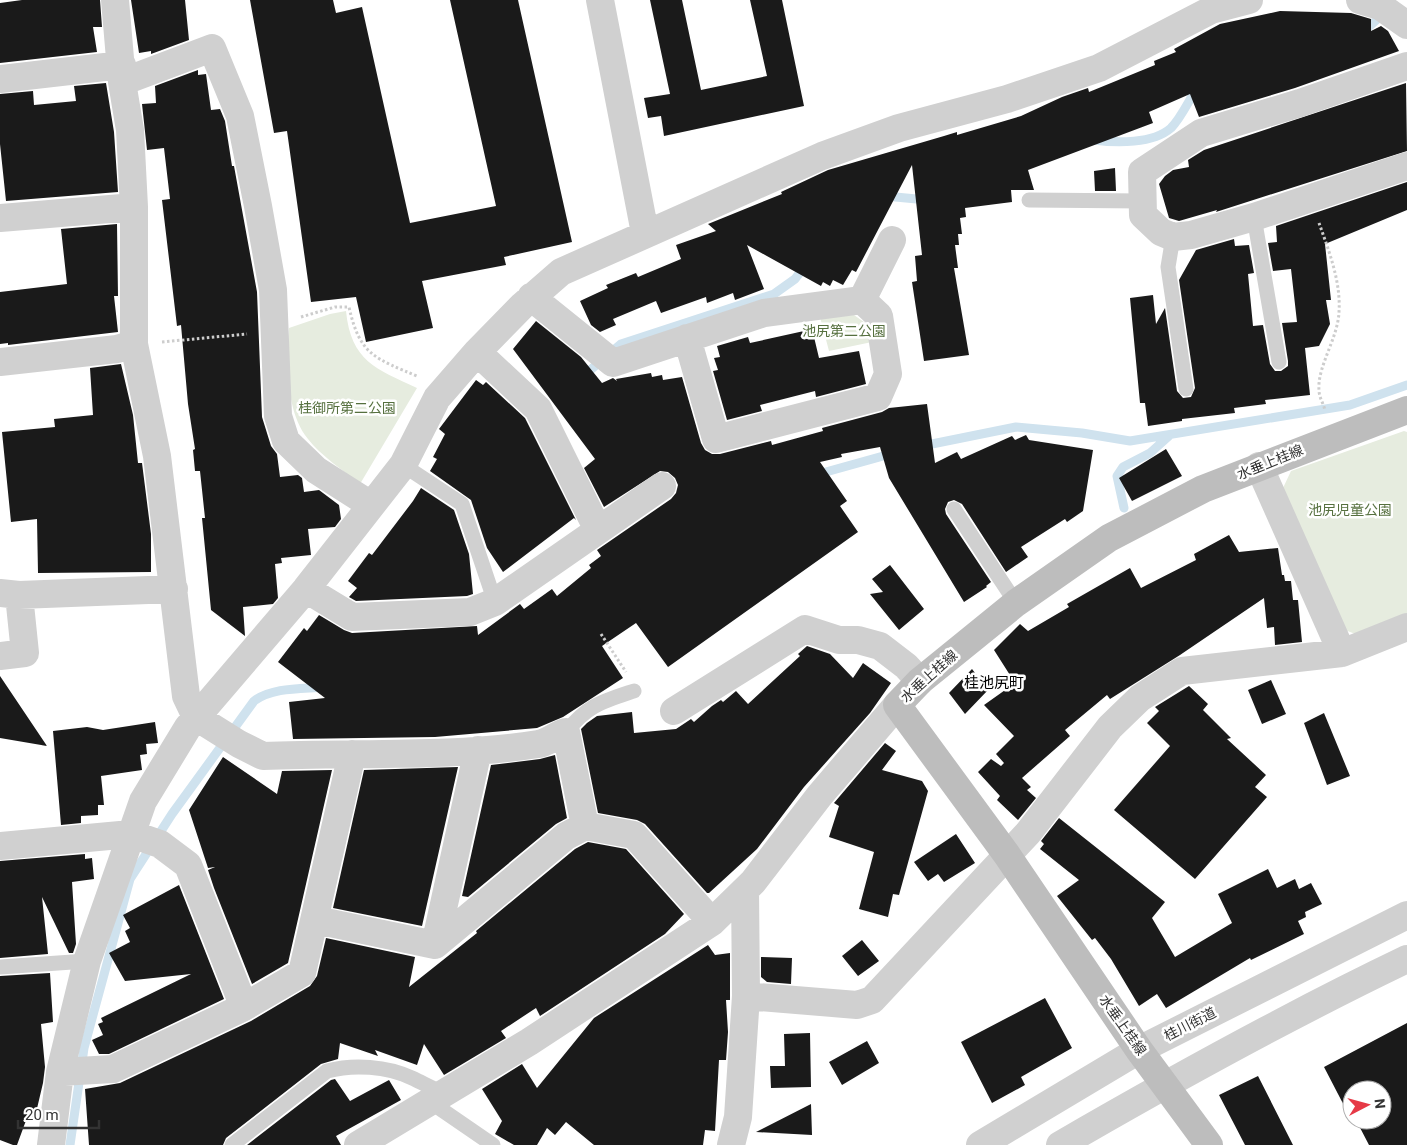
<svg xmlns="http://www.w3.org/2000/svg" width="1407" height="1145" viewBox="0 0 1407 1145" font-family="Roboto,'Noto Sans JP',sans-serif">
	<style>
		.green { fill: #e6ecdf }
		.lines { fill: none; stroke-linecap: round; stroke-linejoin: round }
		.stream { stroke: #cfe2ee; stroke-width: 9 }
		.building { fill: #1a1a1a }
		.path { stroke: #cdcdcd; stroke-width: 3; stroke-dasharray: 2.5 2.5; stroke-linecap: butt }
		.service { stroke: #d0d0d0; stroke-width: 15 }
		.minor { stroke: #d0d0d0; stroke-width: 28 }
		.tertiary { stroke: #d0d0d0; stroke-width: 28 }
		.secondary { stroke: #bdbdbd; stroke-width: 28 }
		.labels { text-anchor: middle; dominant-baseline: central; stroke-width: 5; stroke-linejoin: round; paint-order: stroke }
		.park-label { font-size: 14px; fill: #56703f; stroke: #fff }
		.street-label { font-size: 14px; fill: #333; stroke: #fff }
		.neighbourhood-label { font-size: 15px; fill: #000; stroke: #fff }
	</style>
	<rect width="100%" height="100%" fill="#fff"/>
	<!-- green -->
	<path class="green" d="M346 311C351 361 376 369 417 388L360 484C344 471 320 455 308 439 285 410 287 363 289 328L330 314Z
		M854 315 871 327 872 342 829 351 820 317Z
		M1404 431 1407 432V614L1358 635 1337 627 1283 488 1291 471Z"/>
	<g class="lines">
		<!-- stream -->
		<path class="stream" d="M1363 32 1381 16
			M1094 140C1116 143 1153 144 1171 128 1181 118 1189 100 1197 88
			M885 196 927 200
			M582 377 621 344 774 294 795 279 805 266
			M922 446 1016 427 1082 433 1130 441 1350 405 1407 385
			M815 475 894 453
			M1124 508 1117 476 1123 467 1150 453 1169 436
			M70 1145 84 1048 130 879 172 814 254 701C273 687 302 689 324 687"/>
	</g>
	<!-- building -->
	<path class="building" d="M22 0H100L102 27H93L97 52 0 63V3Z
		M131 0H185L189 40 151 54V51L139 53Z
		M250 0H333L336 13 362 7 410 223 496 206 450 0H518L572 242 504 257 506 265 422 281 433 328 366 342 356 297 311 302 287 131 274 133Z
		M650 0H682L701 90 767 76 750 0H782L804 106 664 136 661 116 648 118 644 98 670 94Z
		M1280 11 1351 13 1371 19V31L1381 26 1388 31 1399 51 1295 88 1199 117 1190 94 1149 112 1153 123 1028 170 1034 190H1011L1012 202 965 208 966 217 960 218 962 234H958L959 245H955L958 268H954L969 355 924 361 912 282 917 281 915 256 922 255 912 165 856 272 852 270 843 285 833 280 830 286 823 282 821 286 747 245 764 289 735 300 733 293 707 303 706 297 661 313 656 301 613 319 616 325 600 332 591 325 580 301 608 288 606 285 636 273 638 277 681 259 676 245 716 231 708 224 782 194 781 192 828 170 944 136 957 132V135L1021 116 1062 97 1088 88 1089 92 1155 65 1154 61 1176 52 1174 49 1220 24Z
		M198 70V75L206 74 211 110 220 109 225 121 232 166H234L257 292 262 417 271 446 277 454 280 477 298 475 302 478 304 492 319 490 339 505 341 519 335 527 308 529 311 555 281 558 282 563 275 564 278 598 273 604 243 607 245 636 211 610 202 518H205L200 471H195L193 450 195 449 188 404 181 325 177 326 162 200 170 199 164 148 147 150 142 104 156 103 155 86Z
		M106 83 114 132 118 192 6 201 0 144V94L33 91 34 105 76 101 74 86Z
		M1406 83 1407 151 1216 212 1217 210 1179 221 1169 218 1159 184 1165 176 1173 170 1189 167 1188 160 1204 150Z
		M1115 168 1116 191H1095L1094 171Z
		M1407 182V210L1325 244 1331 300H1326L1330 324 1319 346 1305 348 1310 395 1265 400 1266 404 1234 408 1235 413 1182 419V421L1148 426 1145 403H1140L1130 298 1153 295 1156 324 1165 308 1177 391 1183 398 1191 397 1195 388 1179 280 1196 250 1234 239 1235 246 1249 245 1254 273 1248 274 1253 326 1263 325 1270 364 1275 371H1281L1288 366V361L1282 323 1297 322 1291 269 1273 271 1268 243 1277 242 1276 226Z
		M117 224 118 296H114L118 332 8 345V343L0 344V292L67 284 61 229Z
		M536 321 581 357 602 383 613 378 617 381 616 379 651 373 652 377 662 375 663 380 682 377 701 443 705 450 712 454H720L771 441 772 445 823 431 822 428 882 412 889 408 927 404 935 463 957 452 961 459 1012 436 1015 440 1026 435 1029 440 1093 450 1083 511 1067 522 1065 519 1021 547 1028 557 1006 572 962 504 954 500 948 502 945 509 946 514 991 582 986 586 987 587 964 602 889 478 880 447 841 454 842 457 820 462 847 501 840 506 858 532 668 667 636 623 602 646 623 678 563 717 537 728 435 737 293 739 289 702 325 698 278 662 304 628 307 631 319 615 344 630 352 633 477 626 478 635 520 604 524 609 552 589 557 596 591 568 589 565 601 556 597 550 671 499 676 493 678 485 675 478 668 472 660 471 604 507 584 468 595 459 513 349Z
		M804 331 806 339 814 337 819 358 859 351 866 384 816 397 815 391 760 405 762 411 727 420 713 371 718 370 714 358 720 357 717 346 748 337 750 343Z
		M121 364 133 415 138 463H142L151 534V572L38 573 37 519 11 522 2 432 55 427 54 419 93 415 90 368Z
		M476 380 483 385 486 382 525 418 576 520 574 518 503 572 487 548 471 500 430 471 437 459 433 457 445 434 439 429Z
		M1166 449 1182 476 1132 501 1119 478Z
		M421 488 454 510 469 554 473 594 467 596 356 601 349 597 357 588 348 581 369 553 372 555 413 501Z
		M1229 535 1239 552 1278 548 1282 575H1284L1285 581H1291L1293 600H1298L1302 642 1275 645 1274 627 1267 628 1264 598 1180 655 1110 699 1107 695 1065 730 1070 736 1022 778 1031 787 1027 790 1036 798 1018 820 997 800 1000 796 978 772 991 759 1001 766 1004 763 996 754 1014 736 984 705 1015 683 994 650 1020 624 1028 631 1069 607 1067 604 1130 568 1141 588 1196 560 1194 554Z
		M890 565 924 609 899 630 870 594 883 592 872 579Z
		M807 646 830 654 853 678 863 663 891 683 870 713 804 787 757 849 709 893H707L645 824 637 820 598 813 581 729 587 723 597 716 632 712 634 733 676 729 691 719 694 722 712 706 721 700 723 702 736 691 748 704 800 656 798 654Z
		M972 669 988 690 965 714 949 693Z
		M0 676 47 746 0 738Z
		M1271 680 1286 714 1262 724 1248 690Z
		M1189 686 1208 704 1203 710 1231 738 1227 739 1266 775 1255 787 1267 797 1195 879 1114 810 1170 746 1147 723 1159 711 1155 707Z
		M1324 713 1350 776 1327 785 1304 723Z
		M155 722 158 743 146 744 147 754 140 755 142 770 101 776 104 805H98V815L81 816V823L61 825 53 731 87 727 103 730Z
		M885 743 896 751 882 770 922 781 928 791 899 895 893 894 888 917 859 909 874 852 829 837 839 806 834 803Z
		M555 755 567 818 556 824 468 897 462 896 491 765 540 759Z
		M223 757 277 794 282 771 332 770 288 963 252 984 214 888 208 870 215 867 208 868 189 810Z
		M458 767 422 926 333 908 364 770Z
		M1059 818 1165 902 1152 918 1175 957 1232 923 1218 894 1268 869 1277 888 1295 879 1299 889 1311 883 1322 904 1305 912 1306 917 1298 921 1304 934 1251 960 1250 958 1166 1008 1157 994 1139 1006 1111 959 1095 938 1092 940 1057 896 1079 880 1040 849 1044 844 1041 841Z
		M956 834 975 863 944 882 938 874 928 881 914 862Z
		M588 842 626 849 684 914 665 934 540 1016 536 1008 501 1031 506 1038 444 1075 424 1044 417 1065 375 1050 378 1056 340 1043 338 1059 321 1064 226 1138 223 1145H89L85 1089 120 1083 251 1021 310 986 317 976 326 938 415 957 409 987 477 933 476 931 575 849Z
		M85 854V859L92 858 94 879 72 882 76 944 73 953H69L42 897 48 954 0 958V861Z
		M179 885 224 999 109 1054H99L92 1040 103 1035 98 1024 103 1022 101 1018 191 974 125 981 109 953 130 942 125 931 130 928 123 915Z
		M862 940 879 961 858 976 842 956Z
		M708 945 715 955 730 953V1000H726L728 1032 726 1060H719L715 1131 705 1130 703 1145H594L566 1122 555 1135 547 1128 537 1145H514L495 1134 502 1121 482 1089 522 1064 537 1088 594 1018Z
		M761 957 792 958 791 984 767 982 761 977Z
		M50 973 53 1022 41 1024 45 1067 43 1083 35 1117 28 1115 17 1145H13L0 1140V976Z
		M1045 998 1072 1048 1021 1077 1025 1085 992 1103 961 1042Z
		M1407 1023V1145H1369L1356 1120H1382V1090H1352L1351 1119 1324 1067Z
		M810 1033 811 1087 771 1088 770 1066H785L784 1034Z
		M867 1041 879 1063 842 1085 829 1062Z
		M1258 1076 1293 1145H1245L1219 1095Z
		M335 1079 350 1101 389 1080 401 1100 336 1136 341 1145H247L331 1080Z
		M811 1104 812 1135 756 1132Z"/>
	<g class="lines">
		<!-- path -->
		<path class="path" d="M1319 223C1329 251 1341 282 1339 312 1338 338 1317 367 1319 390 1319 398 1324 404 1325 411
			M301 317 335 307H349C360 356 375 358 419 377
			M162 342 247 334
			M601 634 626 672"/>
		<!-- service -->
		<path class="service" d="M1029 200 1142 201
			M1254 217 1279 362
			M1173 237 1168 267 1186 389
			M403 465 462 504 495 602
			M954 509 1016 603
			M566 732C588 705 601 702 634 691
			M0 967 87 961
			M429 1101 493 1145
			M232 1145 327 1071C353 1064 387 1066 412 1078 423 1083 433 1089 444 1093"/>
		<!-- minor -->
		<path class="minor" d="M115 0 122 82 130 130 134 207V344L157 456 186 696 196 717 239 744 263 756C352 752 450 758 538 744 547 743 556 735 566 732L585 826
			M600 0 645 233
			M1360 0 1380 6 1407 25
			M1407 66 1300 103 1201 133 1142 172 1143 215 1161 232 1173 237 1191 235 1254 217 1407 166
			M0 79 122 65
			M122 82 212 48 240 116 258 206 273 290 278 416 286 441 316 470 371 505
			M0 218 134 207
			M531 297 613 363 764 313 862 300 879 316 888 374 878 397 716 439 687 338
			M862 300 892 240
			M477 352 538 409 598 530
			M0 362 117 349 134 344
			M1259 466 1342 653
			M306 589 352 617 470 612 495 602 662 486
			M0 593 19 595 174 589
			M0 656 25 653 19 595
			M674 711 805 629 839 640H858L880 646 906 666 920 681
			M0 846 131 834 160 844 188 865 244 1007
			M316 920 435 945 566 836 585 826 634 835 712 922
			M435 945 478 750
			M746 996 857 1005 872 1000 1028 833 1110 727 1140 698 1182 671 1342 653 1407 627
			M60 1072 113 1069 244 1007 302 973 352 754
			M51 1145 60 1072 87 961 143 801 188 727 306 589 403 465 437 398 477 352 522 306 561 272 822 156 899 128 1007 99 1099 68 1211 10 1249 0
			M358 1145 529 1042 712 922 753 882 820 795 897 705
			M731 1145 738 1117 746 996 745 890"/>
		<!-- tertiary -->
		<path class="tertiary" d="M980 1145 1139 1050 1407 915
			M1060 1145C1174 1079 1288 1016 1407 959"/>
		<!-- secondary -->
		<path class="secondary" d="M1209 1145 1139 1050 1007 855 897 705 920 681 1016 603 1109 538 1203 489 1407 410"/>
	</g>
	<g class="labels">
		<!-- park labels -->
		<g class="park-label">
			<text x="844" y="331">池尻第二公園</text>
			<text x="347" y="408">桂御所第二公園</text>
			<text x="1350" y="510">池尻児童公園</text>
		</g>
		<!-- street labels -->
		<g class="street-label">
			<text transform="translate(1270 462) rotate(-22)">水垂上桂線</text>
			<text transform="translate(929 676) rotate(-42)">水垂上桂線</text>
			<text transform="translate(1190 1024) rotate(-27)">桂川街道</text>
			<text transform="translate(1123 1025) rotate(55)">水垂上桂線</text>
		</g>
		<!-- neighbourhood labels -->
		<g class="neighbourhood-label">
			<text x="994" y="683">桂池尻町</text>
		</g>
	</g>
	<!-- north arrow -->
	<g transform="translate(1367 1105) rotate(84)"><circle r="24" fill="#ffffff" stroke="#adadad"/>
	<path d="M0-4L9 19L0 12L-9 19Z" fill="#e63946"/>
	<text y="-8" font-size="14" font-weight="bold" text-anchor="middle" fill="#333333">N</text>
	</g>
	<!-- scale -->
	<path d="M18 1120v8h81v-8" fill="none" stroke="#333333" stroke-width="2.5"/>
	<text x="25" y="1120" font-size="15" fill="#333333" stroke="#ffffff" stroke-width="4" paint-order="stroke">20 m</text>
</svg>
